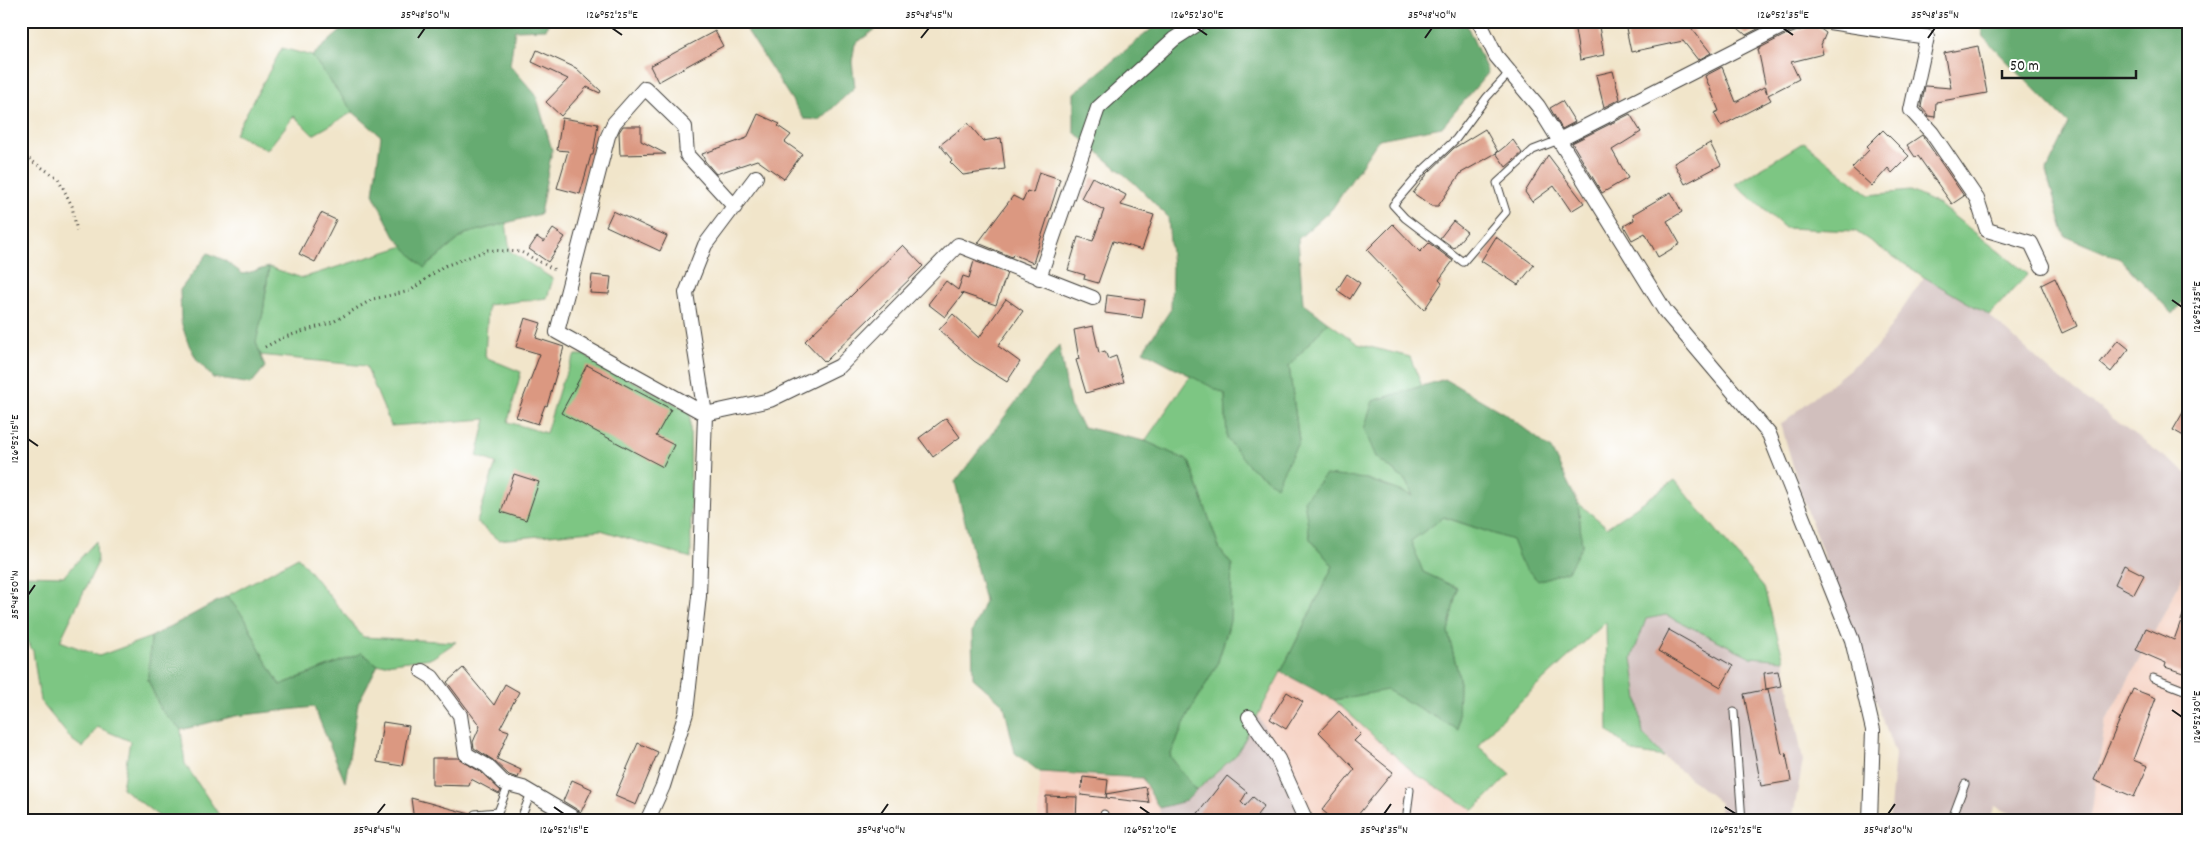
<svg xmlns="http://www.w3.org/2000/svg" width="2210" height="842" viewBox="0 0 2210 842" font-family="Dekko,sans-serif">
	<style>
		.built { fill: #f6d2c3 }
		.industrial { fill: #d1bfbd }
		.green { fill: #7dc683; stroke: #4c7150 }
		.forest { fill: #66ab71; stroke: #416446 }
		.building { fill: #db9881 }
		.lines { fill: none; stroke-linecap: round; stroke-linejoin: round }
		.service-casing { stroke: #3c3a36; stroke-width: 9 }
		.minor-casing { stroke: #3c3a36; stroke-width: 16 }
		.path { stroke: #3c3a36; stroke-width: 3; stroke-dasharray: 1 4; stroke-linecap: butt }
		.service { stroke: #fff; stroke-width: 7 }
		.minor { stroke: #fff; stroke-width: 14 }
		.ticks { fill: none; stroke: #1c1c1c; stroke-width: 2 }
		.neatline { fill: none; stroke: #1c1c1c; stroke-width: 2 }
		.ticks-label { font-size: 12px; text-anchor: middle; fill: #1c1c1c }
	</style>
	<rect width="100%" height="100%" fill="#fff"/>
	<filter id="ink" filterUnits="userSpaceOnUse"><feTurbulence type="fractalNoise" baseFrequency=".02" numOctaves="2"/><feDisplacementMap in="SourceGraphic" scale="10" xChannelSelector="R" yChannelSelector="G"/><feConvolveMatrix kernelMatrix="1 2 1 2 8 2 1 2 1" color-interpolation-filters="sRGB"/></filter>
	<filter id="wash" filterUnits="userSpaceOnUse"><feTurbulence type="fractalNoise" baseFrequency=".0096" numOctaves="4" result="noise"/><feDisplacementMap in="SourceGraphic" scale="20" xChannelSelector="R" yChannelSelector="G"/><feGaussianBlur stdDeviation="1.12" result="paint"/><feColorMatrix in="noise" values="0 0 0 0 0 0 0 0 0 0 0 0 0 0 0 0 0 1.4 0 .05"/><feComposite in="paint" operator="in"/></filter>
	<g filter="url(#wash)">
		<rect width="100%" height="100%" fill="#f1e5ca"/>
		<!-- built -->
		<path class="built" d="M2189 562V821H2089L2106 721 2165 612Z
			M1281 672 1334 700 1414 773 1474 810 1465 821H1313L1257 713Z
			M1040 772 1142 778 1159 808 1161 821H1038Z"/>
		<!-- industrial -->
		<path class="industrial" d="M1924 277 1989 315 2056 376 2189 475V562L2165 612 2106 721 2089 821H2026L1995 806 1988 821H1889L1895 754 1800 490 1781 424 1877 347Z
			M1666 615 1751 657 1784 660 1803 761 1792 821H1721L1720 803 1664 757 1643 734 1632 658 1646 619Z
			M1257 713 1313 821H1161L1159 808 1186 801Z"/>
		<!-- green -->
		<path class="green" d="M282 48 312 56 353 112 313 135 294 116 267 150 235 134Z
			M1804 142 1869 195 1910 191 1938 204 2028 274 1989 315 1924 277 1855 231 1785 228 1735 184Z
			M506 223 510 251 553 279 547 298 488 305 485 357 521 372 508 422 546 433 561 384 575 355H584L690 412 691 558 601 530 498 540 477 522 496 463 477 456 486 419 391 426 366 366 260 355 255 342 263 313 269 267 302 278 404 246 424 268 465 234Z
			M1328 322 1358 344 1410 357 1422 386 1373 401 1376 457 1405 480 1414 496 1367 479 1310 539 1333 566 1281 672 1237 754 1196 791 1170 756 1188 715 1217 665 1228 629 1232 565 1220 550 1189 461 1145 441 1191 375 1225 394 1227 439 1299 441 1289 366Z
			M1675 480 1764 588 1784 660 1751 657 1666 615 1646 619 1632 658 1643 734 1664 757 1633 752 1608 731 1606 622 1495 725 1478 746 1510 774 1474 810 1414 773 1334 700 1387 689 1458 729 1459 677 1448 632 1457 588 1423 572 1410 541 1443 517 1513 540 1521 563 1582 546 1578 503 1607 527Z
			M96 541 97 564 60 641 99 656 151 637 148 680 161 710 181 730 185 764 223 821H165L122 788 130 741 97 727 83 748 72 740 40 701 33 651 21 632V575L64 576Z
			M298 557 363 637 456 642 432 658 378 665 362 653 280 685 264 658 246 620 227 596Z"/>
		<!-- forest -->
		<path class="forest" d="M352 21H549L546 29 515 30 510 65 536 95 552 150 540 214 465 234 424 268 395 237 373 194 381 136 353 112 312 56Z
			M741 21H887L855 44 852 62 855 87 820 120 804 119Z
			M1161 21H1465L1488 73 1442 127 1379 139 1332 209 1298 239 1303 303 1328 322 1289 366 1299 441 1276 486 1250 467 1227 439 1225 394 1143 351 1171 309 1172 268 1168 217 1133 182 1074 132V93Z
			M1979 21H2185L2189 42V294L2173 314 2120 259 2065 236 2046 172 2069 124 1983 37Z
			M208 253 224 260 243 274 269 267 263 313 256 342 265 367 251 384 213 378 197 360 188 343 181 322 180 290Z
			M1059 345 1070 406 1083 427 1145 441 1189 461 1220 550 1232 565 1230 621 1217 665 1188 715 1170 756 1196 791 1186 801 1159 808 1142 778 1040 772 1015 753 1004 705 973 678 972 632 985 601 955 482Z
			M1445 379 1507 415 1551 449 1578 503 1582 546 1568 571 1538 581 1521 563 1512 540 1444 517 1411 541 1423 572 1457 588 1448 632 1459 677 1458 730 1387 690 1334 700 1281 672 1333 566 1310 539 1304 500 1325 475 1367 479 1413 496 1405 480 1376 457 1364 429 1373 401Z
			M227 596 246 620 264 658 280 685 362 653 378 665 358 703 345 782 314 707 235 716 181 730 161 710 148 680 151 637Z"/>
		<g id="blocks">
			<!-- building -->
			<path class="building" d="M1598 21 1604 55 1580 60 1574 24Z
				M1656 21H1686L1711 53 1698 60 1683 41 1631 52 1626 28Z
				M1730 21H1773L1746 35Z
				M1815 25 1826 33 1821 45 1823 54 1791 62 1799 79 1768 95 1771 100 1721 126 1714 113 1719 111 1705 76 1722 67 1736 102 1764 87 1767 93 1758 49 1783 36Z
				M715 31 723 46 658 82 650 66Z
				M1978 46 1987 93 1936 102 1935 117 1929 116 1921 107 1925 86 1951 88 1944 53Z
				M537 50 576 68 601 91 600 93 587 87 561 116 546 102 568 79 532 62Z
				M1613 71 1620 99 1604 107 1596 75Z
				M1562 101 1575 122 1562 129 1550 108Z
				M758 114 780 124 778 126 791 135 785 142 802 154 784 179 757 160 716 174 705 161 702 154 747 138Z
				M1630 114 1641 132 1612 150 1628 178 1602 193 1572 143Z
				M562 118 598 124 593 155H591L580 194 557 188 568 151 557 150Z
				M968 123 983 141 1001 138 1005 169 963 175 950 162 952 160 940 145Z
				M623 126H641V141L666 154 620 155 619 132Z
				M1485 129 1498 152 1513 140 1522 153 1506 167 1496 153 1498 152 1461 173 1438 206H1432L1413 193 1428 173 1454 148Z
				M1883 130 1909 156 1892 173 1888 168 1872 186 1852 168 1869 150 1866 147Z
				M1922 135 1964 196 1952 204 1918 156 1915 157 1907 145Z
				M1710 143 1721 165 1685 184 1674 163Z
				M1548 155 1584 203 1571 211 1554 186 1532 202 1525 192Z
				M1039 172 1060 179 1033 263 1013 254 1012 257 978 243 1013 196 1023 201 1027 191 1033 193Z
				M1092 177 1126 195 1121 205 1154 215 1142 250 1113 241 1098 283 1084 279 1085 275 1068 270 1078 237 1093 241 1104 210 1081 198Z
				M1671 192 1682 212 1667 221 1680 244 1658 257 1645 233 1632 240 1624 226 1634 220 1633 214Z
				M613 211 667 236 660 251 606 226Z
				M321 213 336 220 315 262 299 254Z
				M1453 221 1467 232 1454 248 1440 238Z
				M1393 224 1420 252 1429 243 1453 261 1439 280 1442 283 1424 310 1367 250Z
				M553 229 565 237 548 262 529 249 537 237 544 242Z
				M1496 237 1534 265 1518 285 1481 261Z
				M903 245 923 266 825 362 805 341Z
				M974 261 1007 273 996 305 961 293 963 294 945 317 928 304 946 281 958 290 963 276 969 278Z
				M1347 274 1360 283 1350 299 1337 290Z
				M592 275 611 277 609 294 590 293Z
				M2055 278 2077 326 2062 333 2041 285Z
				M1107 295 1145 300 1142 318 1105 313Z
				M1006 299 1023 311 998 346 1020 362 1007 382 974 361 939 330 953 314 979 338Z
				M525 318 541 323 536 338 564 347 547 406 545 405 538 424 516 417 540 354 516 347Z
				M1093 326 1099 353 1105 351 1108 359 1116 356 1124 382 1086 393 1076 360 1079 359 1074 330Z
				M2118 340 2129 349 2111 372 2100 363Z
				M587 365 671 409 656 436 674 445 663 467 561 413Z
				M2189 402V439L2173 430Z
				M946 418 960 437 933 457 919 438Z
				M514 474 539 482 526 520 501 512Z
				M2124 565 2144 575 2134 594 2115 584Z
				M2187 604H2189V675L2165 667 2166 663 2136 650 2146 628 2174 640Z
				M1669 630 1733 666 1721 687 1658 651Z
				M463 668 494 705 505 684 519 692 500 728 509 731 497 759 521 770 518 778 509 775 493 760 474 748 473 742 480 726 447 682Z
				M1778 671 1781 686 1766 689 1764 673Z
				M1768 689 1782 754 1786 753 1791 781 1761 786 1744 694Z
				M2133 689 2156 698 2133 760 2148 766 2134 797 2094 780Z
				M1287 692 1303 702 1286 729 1270 719Z
				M1339 711 1361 734 1354 741 1393 772 1353 821H1335L1322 810 1355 769 1319 732Z
				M383 722 409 726 402 766 377 762Z
				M638 743 658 752 636 805 615 796Z
				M432 758H458L482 773 501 791 499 794 471 779 469 786 432 785Z
				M1227 776 1247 792 1241 802 1245 806 1253 797 1264 806 1257 815 1264 821H1192Z
				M1083 777 1108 780 1106 798 1081 795Z
				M572 780 592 789 581 812 563 801Z
				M1146 787 1149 803 1107 798 1106 794Z
				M1046 796 1077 797 1076 821H1046Z
				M411 798 470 814 471 817 478 819V821H414Z"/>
		</g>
	</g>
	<g filter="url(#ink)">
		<use href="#blocks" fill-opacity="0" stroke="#3c3a36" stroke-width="1"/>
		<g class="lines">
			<defs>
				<path id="service" d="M1510 72 1487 97 1456 139 1424 169 1393 205 1405 218 1463 262 1506 212 1497 183 1533 150 1559 140
					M2153 678 2189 692
					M1734 712 1742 821
					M475 814 498 812 509 784
					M520 821 531 793
					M1102 821 1104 814
					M1406 821 1410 790
					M1951 821 1965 784"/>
				<path id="minor" d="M1479 21 1496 56 1538 106 1665 311 1769 434 1852 640 1873 730 1870 821
					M1823 21 1927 37 1911 110 1932 133 1977 199 1987 230 2031 243 2042 266
					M1559 140 1779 28 1797 21
					M735 207 687 155 685 127 645 88 614 123 608 136 557 332 705 414 770 400 840 366 958 245 1093 298
					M1039 278 1098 108 1174 39 1202 21
					M422 671 432 677 460 715 466 754 487 766 504 783 523 788 579 821
					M1249 717 1278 759 1306 821
					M647 821 663 786 686 713 699 596 705 414 686 293 705 245 756 177"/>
			</defs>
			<!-- service casing -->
			<use href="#service" class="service-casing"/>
			<!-- minor casing -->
			<use href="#minor" class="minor-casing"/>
			<!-- path -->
			<path class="path" d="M21 154 58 178 72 206 77 232
				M265 347 282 338 333 322 373 299 410 291 442 267 488 250 521 252 557 271"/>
			<!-- service -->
			<use href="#service" class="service"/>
			<!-- minor -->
			<use href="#minor" class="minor"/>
		</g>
	</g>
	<!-- ticks -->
	<path class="ticks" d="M612 28 622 35M1197 28 1207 35M1783 28 1793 35M418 38 425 28M921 38 929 28M1425 38 1432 28M1928 38 1935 28M2172 300 2182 307M28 439 38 446M28 595 35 585M2172 710 2182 717M554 807 564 814M1140 807 1150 814M1725 807 1736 814M377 814 385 804M881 814 888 804M1384 814 1391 804M1888 814 1895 804"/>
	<!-- margin -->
	<rect width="2210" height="842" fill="none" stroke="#fff" stroke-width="55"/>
	<!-- scale -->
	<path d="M2002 70v8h134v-8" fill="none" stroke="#1c1c1c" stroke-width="2.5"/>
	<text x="2010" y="70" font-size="15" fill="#1c1c1c" stroke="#ffffff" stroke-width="4" paint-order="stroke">50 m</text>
	<rect x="28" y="28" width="2154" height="786" class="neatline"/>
	<g class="ticks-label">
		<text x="425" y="18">35°48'50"N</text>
		<text x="612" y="18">126°52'25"E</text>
		<text x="929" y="18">35°48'45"N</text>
		<text x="1197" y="18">126°52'30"E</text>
		<text x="1432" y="18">35°48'40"N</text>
		<text x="1783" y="18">126°52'35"E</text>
		<text x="1935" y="18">35°48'35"N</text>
		<text transform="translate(2196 307) rotate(-90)" y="4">126°52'35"E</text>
		<text transform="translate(14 439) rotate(-90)" y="4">126°52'15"E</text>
		<text transform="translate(14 595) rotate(-90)" y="4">35°48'50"N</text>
		<text transform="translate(2196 717) rotate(-90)" y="4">126°52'30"E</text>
		<text x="377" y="833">35°48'45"N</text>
		<text x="564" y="833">126°52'15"E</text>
		<text x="881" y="833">35°48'40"N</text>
		<text x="1150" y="833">126°52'20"E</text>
		<text x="1384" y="833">35°48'35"N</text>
		<text x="1736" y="833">126°52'25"E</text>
		<text x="1888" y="833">35°48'30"N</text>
	</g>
</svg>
